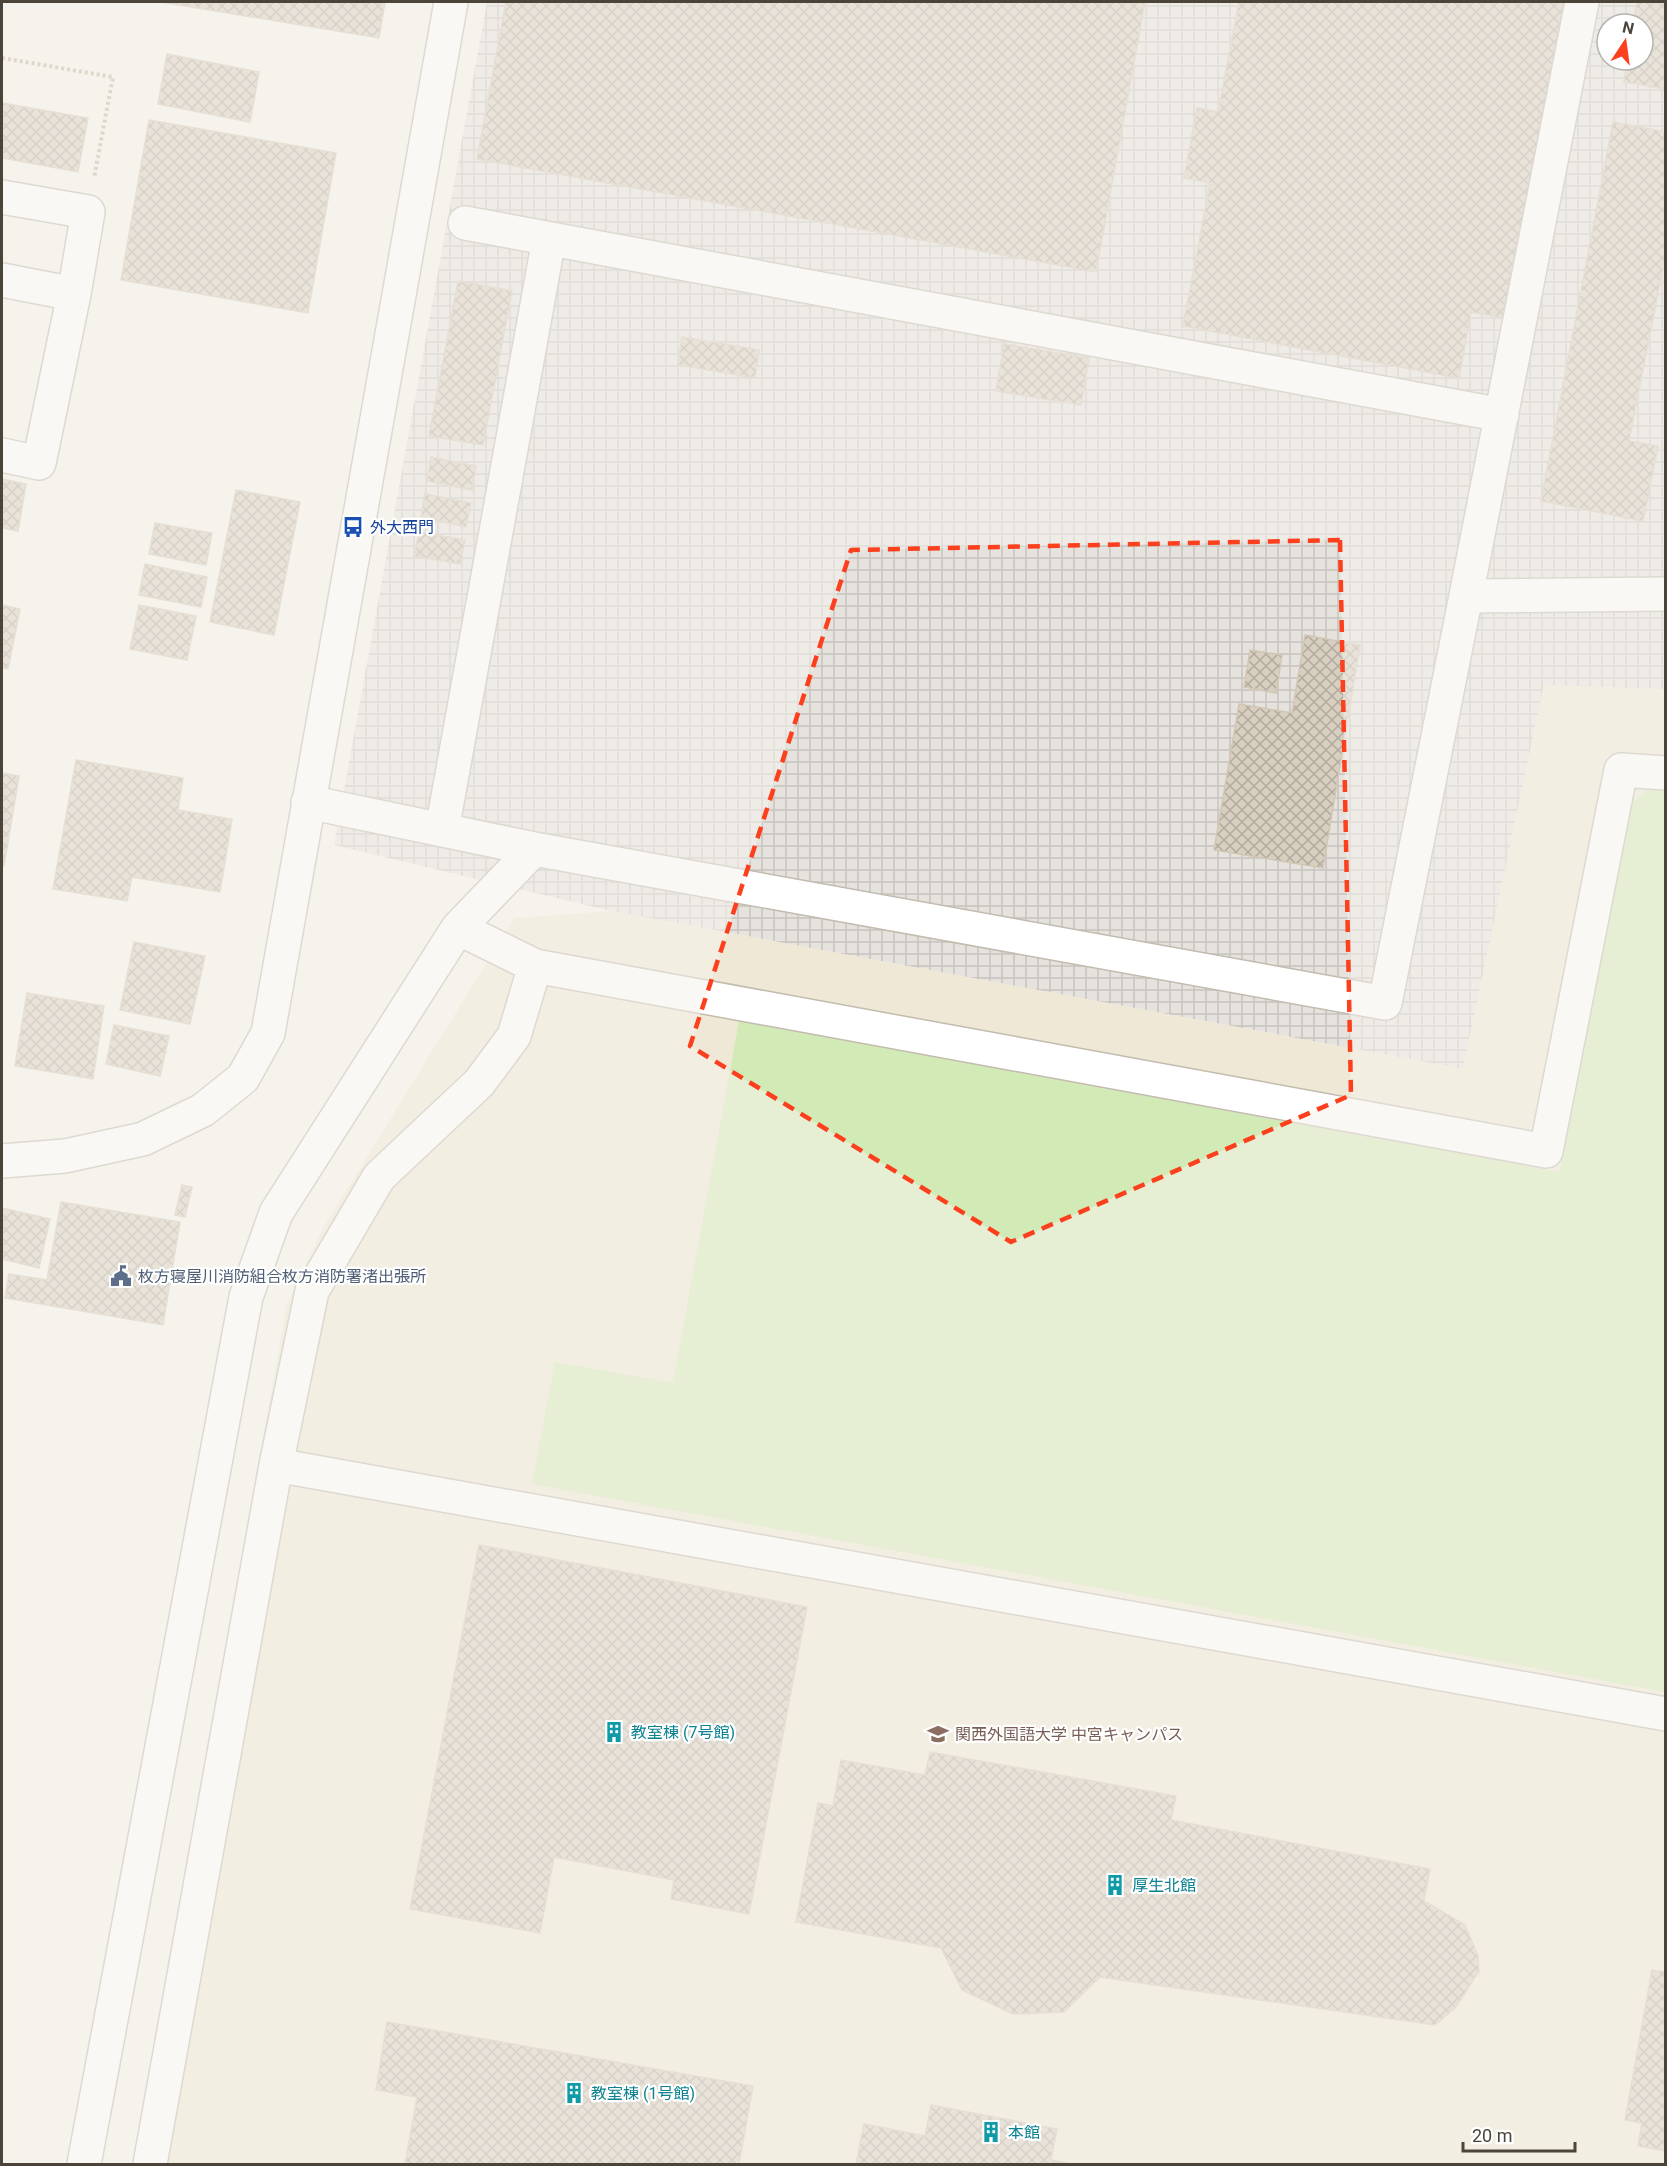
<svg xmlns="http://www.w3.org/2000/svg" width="1667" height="2166" viewBox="0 0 1667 2166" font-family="Roboto,'Noto Sans JP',sans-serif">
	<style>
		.industrial { fill: url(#industrial-grid); fill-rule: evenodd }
		.education { fill: #efe8d6 }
		.garden { fill: #d2eab5 }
		.building { fill: url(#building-cross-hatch); stroke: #d3c7b4; stroke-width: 1.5 }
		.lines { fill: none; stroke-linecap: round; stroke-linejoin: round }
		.minor-casing { stroke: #c2bbae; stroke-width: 36 }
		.path { stroke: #c4b79f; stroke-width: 4; stroke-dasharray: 3 3; stroke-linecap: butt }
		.minor { stroke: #fff; stroke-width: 33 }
		.marked { fill: none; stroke: #fc3f1d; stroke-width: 4.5; stroke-dasharray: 12 8; stroke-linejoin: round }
		.labels { text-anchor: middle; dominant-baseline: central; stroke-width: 4.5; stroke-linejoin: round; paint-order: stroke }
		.transit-label { font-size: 16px; fill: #164399; stroke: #fff; text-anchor: start }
		.service-label { font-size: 16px; fill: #4e5e75; stroke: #fff; text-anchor: start }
		.culture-label { font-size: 16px; fill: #0d838f; stroke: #fff; text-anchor: start }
		.education-label { font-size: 16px; fill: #785e54; stroke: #fff; text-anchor: start }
	</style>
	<defs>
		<pattern id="industrial-grid" width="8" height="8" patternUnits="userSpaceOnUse" patternTransform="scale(1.5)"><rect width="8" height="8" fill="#e6e2dd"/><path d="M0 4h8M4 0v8" fill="none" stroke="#c7c3be"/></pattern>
		<pattern id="building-cross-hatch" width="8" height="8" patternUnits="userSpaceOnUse" patternTransform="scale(1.5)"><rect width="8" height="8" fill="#d8cfc1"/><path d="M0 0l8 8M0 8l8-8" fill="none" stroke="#b1aa9e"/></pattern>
	</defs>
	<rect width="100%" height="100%" fill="#f6f3ec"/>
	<!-- industrial -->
	<path class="industrial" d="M487 2H1665V689L1544 686 1463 1069 611 911 334 845ZM1607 24H1643V60H1607Z"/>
	<!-- education -->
	<path class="education" d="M1544 685 1665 689V2164H133L287 1304 325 1225 514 918 611 911 1463 1069Z"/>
	<!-- garden -->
	<path class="garden" d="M1648 789 1665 791V1692L532 1484 555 1362 673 1383 739 1021 1559 1172 1628 807Z"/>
	<!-- building -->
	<path class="building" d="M161 2H385L379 38Z
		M506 2H1145L1096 272 477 159Z
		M1239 2H1564L1505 318 1471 312 1459 378 1183 326 1210 183 1184 178 1197 108 1218 112Z
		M1637 2H1666V89L1624 82 1627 60H1643V24H1633Z
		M167 54 259 72 250 122 158 104Z
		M2 103 88 118 78 172 2 158Z
		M149 120 336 153 308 313 121 280Z
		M1613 122 1666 132V253L1629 441 1658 446 1643 521 1541 501Z
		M458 281 512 291 483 445 429 436Z
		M682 337 759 350 755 378 678 365Z
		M1004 344 1089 358 1081 405 996 391Z
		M431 457 476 466 472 490 427 481Z
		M2 479 26 484 18 531 2 528Z
		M236 490 300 502 274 635 210 622Z
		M425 494 471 503 466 527 421 517Z
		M155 523 212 533 206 565 149 554Z
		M419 532 465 540 460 564 414 556Z
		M145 564 207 577 201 607 139 595Z
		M2 605 20 609 8 669 2 668Z
		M139 605 196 616 187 660 130 649Z
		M1305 635 1360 645 1323 868 1214 850 1239 704 1292 713Z
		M1250 650 1282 655 1276 693 1244 687Z
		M76 760 183 778 178 810 232 819 220 892 132 877 127 901 53 889Z
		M2 773 19 776 4 866H2Z
		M134 942 205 956 190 1024 120 1010Z
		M27 993 104 1006 93 1079 15 1066Z
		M114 1025 169 1036 160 1076 106 1064Z
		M182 1185 192 1187 185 1217 175 1215Z
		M61 1202 180 1222 163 1325 5 1298 9 1274 47 1280Z
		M2 1208 50 1219 39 1268 2 1259Z
		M479 1545 807 1607 749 1914 671 1899 674 1880 554 1857 540 1933 410 1909Z
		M930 1752 1176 1796 1171 1820 1430 1869 1424 1901 1465 1925 1478 1956 1479 1971 1456 2007 1435 2025 1100 1977 1064 2012 1013 2014 962 1990 941 1948 796 1922 818 1803 833 1806 841 1760 925 1775Z
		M1652 1970 1666 1972V2151L1638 2146 1642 2123 1625 2120Z
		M387 2022 753 2086 739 2164H405L417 2097 376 2090Z
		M931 2105 1057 2129 1051 2160 1073 2164H856L864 2124 925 2136Z"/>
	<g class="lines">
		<defs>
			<path id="minor" d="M2 197 88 212 74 294
				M465 223 1502 415
				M2 280 74 294 39 463 2 455
				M1466 596 1582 2
				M308 802 534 849 1385 1003 1466 596 1666 594
				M442 830 549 239
				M458 928 535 966 1546 1151 1621 770 1666 773
				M2 1161 65 1156 143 1139 203 1110 243 1078 268 1033 451 2
				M276 1465 1666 1714
				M84 2164 246 1297 276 1213 458 928 534 849
				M150 2164 276 1465 312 1291 379 1177 479 1083 514 1036 535 966"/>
		</defs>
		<!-- minor casing -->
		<use href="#minor" class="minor-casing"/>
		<!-- path -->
		<path class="path" d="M2 58 113 77 94 178"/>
		<!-- minor -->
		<use href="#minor" class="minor"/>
	</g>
	<!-- marked area -->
	<path d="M0 0H1667V2166H0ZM1340 540 1351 1095 1011 1242 690 1046 851 550Z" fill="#f6f3ec" fill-opacity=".55" fill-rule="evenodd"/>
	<path class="marked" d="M1340 540 1351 1095 1011 1242 690 1046 851 550Z"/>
	<!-- icons -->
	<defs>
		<symbol id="bus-bare" viewBox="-9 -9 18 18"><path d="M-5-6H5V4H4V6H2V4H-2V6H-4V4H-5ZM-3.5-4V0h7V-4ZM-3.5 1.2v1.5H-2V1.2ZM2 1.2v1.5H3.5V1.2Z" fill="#1a4fb4" stroke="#fff" stroke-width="2.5" paint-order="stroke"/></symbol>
		<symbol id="civic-bare" viewBox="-9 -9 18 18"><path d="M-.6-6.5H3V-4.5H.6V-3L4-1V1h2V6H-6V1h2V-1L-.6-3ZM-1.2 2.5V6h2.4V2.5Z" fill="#5c6f8a" stroke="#fff" stroke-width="2.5" paint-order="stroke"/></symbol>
		<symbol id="building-bare" viewBox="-9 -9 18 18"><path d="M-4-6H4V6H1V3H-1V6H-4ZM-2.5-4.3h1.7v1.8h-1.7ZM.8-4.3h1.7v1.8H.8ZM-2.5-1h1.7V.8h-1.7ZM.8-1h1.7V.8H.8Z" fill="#0f9aa8" stroke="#fff" stroke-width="2.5" paint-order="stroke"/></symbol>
		<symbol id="university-bare" viewBox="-9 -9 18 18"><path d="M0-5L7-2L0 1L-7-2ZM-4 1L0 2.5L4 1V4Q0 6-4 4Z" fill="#8d6e63" stroke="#fff" stroke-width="2.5" paint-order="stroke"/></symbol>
	</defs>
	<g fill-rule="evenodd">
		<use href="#bus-bare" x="338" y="512" width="30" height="30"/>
		<use href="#civic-bare" x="106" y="1261" width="30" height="30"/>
		<use href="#building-bare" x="599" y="1717" width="30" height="30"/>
		<use href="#university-bare" x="923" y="1719" width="30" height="30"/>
		<use href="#building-bare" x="1100" y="1870" width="30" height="30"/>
		<use href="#building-bare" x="559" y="2078" width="30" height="30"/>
		<use href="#building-bare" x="976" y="2117" width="30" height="30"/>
	</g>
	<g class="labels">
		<!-- transit labels -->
		<g class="transit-label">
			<text x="370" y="527">外大西門</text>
		</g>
		<!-- service labels -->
		<g class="service-label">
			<text x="138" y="1276">枚方寝屋川消防組合枚方消防署渚出張所</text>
		</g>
		<!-- culture labels -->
		<g class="culture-label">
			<text x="631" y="1732">教室棟 (7号館)</text>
			<text x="1132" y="1885">厚生北館</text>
			<text x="591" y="2093">教室棟 (1号館)</text>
			<text x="1008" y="2132">本館</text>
		</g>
		<!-- education labels -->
		<g class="education-label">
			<text x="955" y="1734">関西外国語大学 中宮キャンパス</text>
		</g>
	</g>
	<!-- border -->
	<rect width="1667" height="2166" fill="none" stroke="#4b4439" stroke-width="6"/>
	<!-- north arrow -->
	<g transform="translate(1625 42) rotate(13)"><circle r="28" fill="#ffffff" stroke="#b7b4b0" stroke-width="1.5"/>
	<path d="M0-4.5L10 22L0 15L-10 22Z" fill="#fc3f1d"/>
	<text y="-9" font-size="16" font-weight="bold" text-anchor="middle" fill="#4b4439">N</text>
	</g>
	<!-- scale -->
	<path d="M1463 2142v9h112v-9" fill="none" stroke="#4b4439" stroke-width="3"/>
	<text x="1472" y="2142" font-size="18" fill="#4b4439" stroke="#ffffff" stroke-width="4.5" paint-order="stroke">20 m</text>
</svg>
